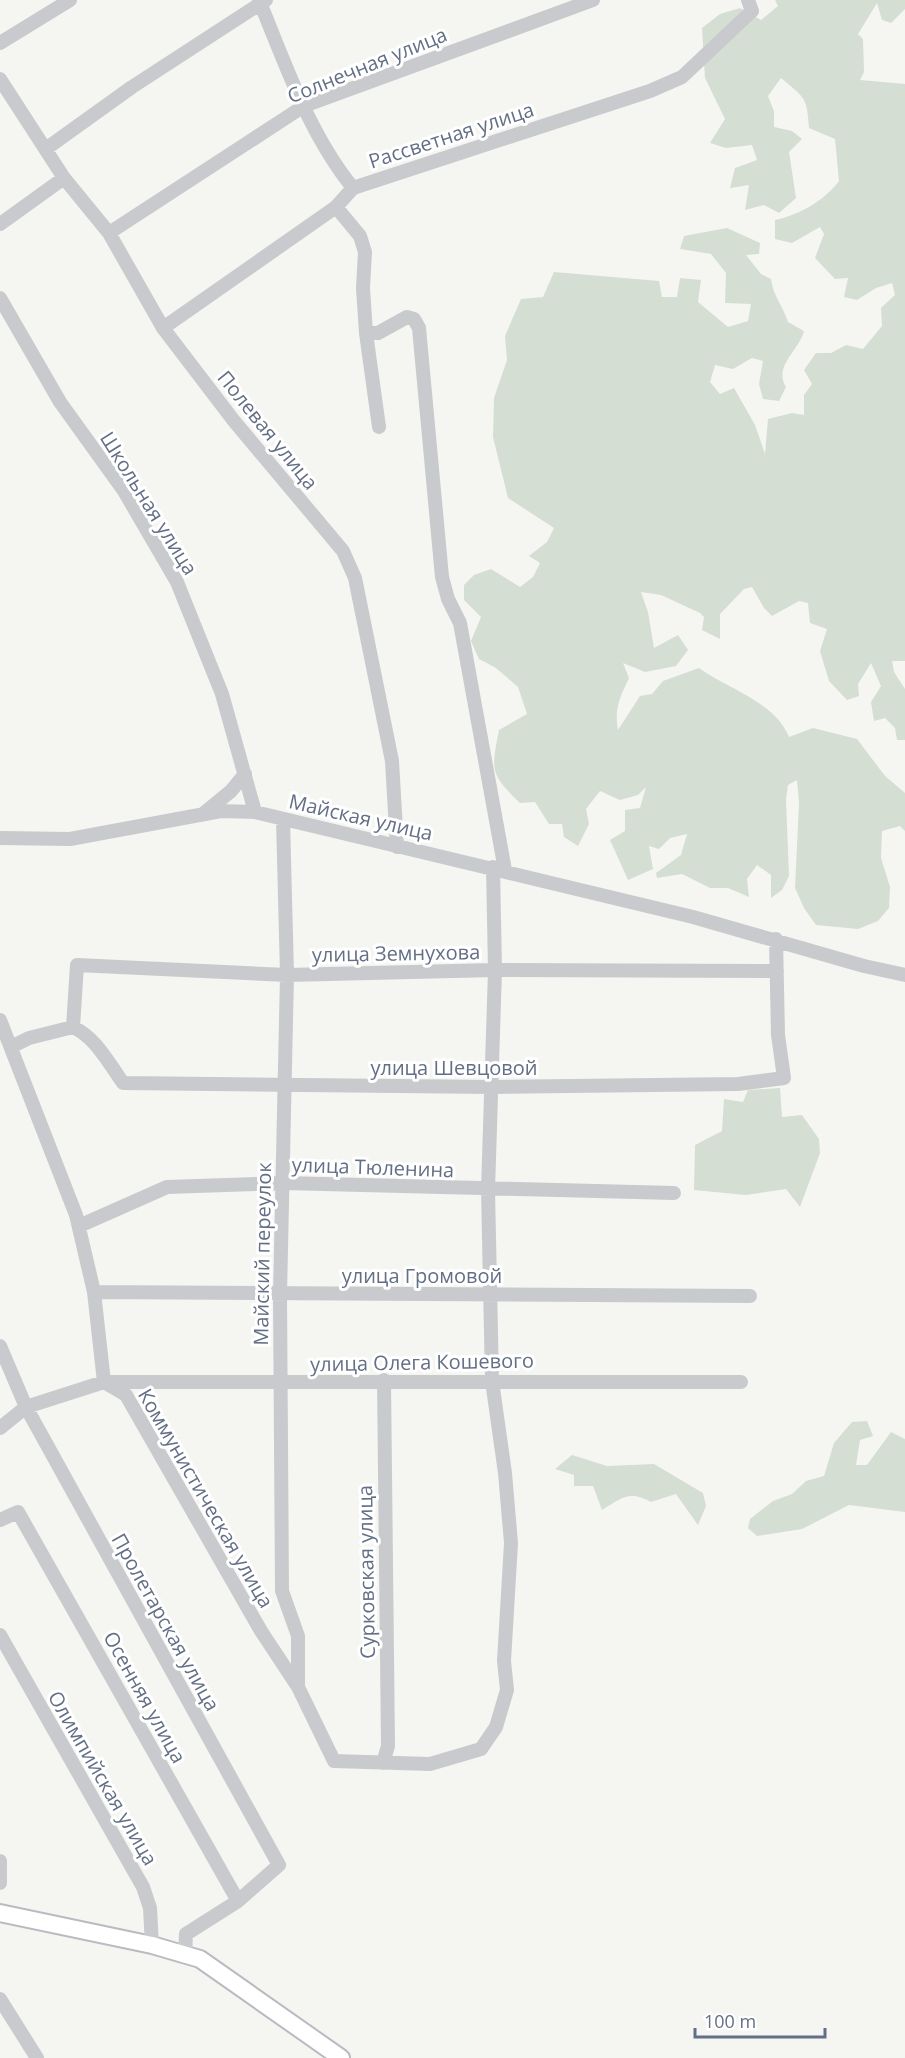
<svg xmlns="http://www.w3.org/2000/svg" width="905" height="2058" viewBox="0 0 905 2058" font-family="'Open Sans',sans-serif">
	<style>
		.green { fill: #d5ded3 }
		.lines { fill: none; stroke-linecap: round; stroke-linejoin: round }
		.major-casing { stroke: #b8bbc0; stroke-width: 20 }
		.minor { stroke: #c8cace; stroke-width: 14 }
		.major { stroke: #fff; stroke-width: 16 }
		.labels { text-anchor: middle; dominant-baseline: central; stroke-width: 6; stroke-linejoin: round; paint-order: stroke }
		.street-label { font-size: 20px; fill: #636f85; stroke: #fff }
	</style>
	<rect width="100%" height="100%" fill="#f5f6f2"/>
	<!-- green -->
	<path class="green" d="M775 0H905V9L891 23 882 20 877 3 858 34 863 39 864 72 860 80 905 84V661H892L894 672 905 689V740H897L895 728 885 718 874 721 871 702 881 686 871 663 858 684 859 696 847 700 829 681 820 651 827 629 810 623 808 603 799 601 772 616 764 608 752 587 744 589 720 614V639L702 630 704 617 700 613 661 595 641 592 648 612 654 648 678 635 688 650 676 666 645 672 623 663 629 678C620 697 614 709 618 730L640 696 652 694 663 681 699 668C728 689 775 702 789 737L813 728 857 739 885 776 905 793V831L900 826 882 831 881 858 890 887 889 908 878 921 858 929 816 925 804 908 795 888 799 803 797 780 788 785 786 800 789 876 782 890 771 898V875L757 865 747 879 749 897 728 888H710L682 874 657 878 656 873 681 855 687 834 670 838 659 849 649 846 653 869 628 880 610 840 625 831V810L640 808 646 787 638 795 620 800 600 791 586 809 589 824 578 846 564 837 562 824H549L535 802 520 803C490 774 491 771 499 730L527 714 518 687 496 668 479 659 471 641 481 617 464 600V585L474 575 491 569 520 587 533 577 540 563 529 556 547 542 554 528 508 498 493 437 494 398 507 360 505 336 521 299 543 297 554 272 659 281 662 297H677L680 278 701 280 698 302 728 327 748 321 751 304 725 303 726 273 711 254 680 249 684 236 727 228 760 243 759 254 746 255 761 274 771 279C773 296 783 306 788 322L804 331C799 351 773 366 786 387L779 401 763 399 759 384 763 361 752 358 733 369 715 365 710 382 720 394 734 388 755 425 765 454 768 419 792 413 804 415V395L812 384 804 370 816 353H831L846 345 863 349 882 326 881 308 895 295 892 283 876 288 857 300 844 297 848 278 835 279 815 258 824 234 820 227 792 243 775 239V220C799 215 824 201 839 181L835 139 809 128C807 97 805 98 781 78L768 96 774 111V127L792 131 802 139 789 152 796 198 779 213 764 205 745 210 749 185 730 188 735 168 757 160 752 145 726 148 710 143 725 119 705 78 702 28 720 14 740 8 761 20 778 6Z
		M780 1088 782 1117 802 1115 819 1139 820 1153 800 1207 786 1189 746 1195 694 1190 695 1145 722 1131 724 1099 743 1102 748 1090Z
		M867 1421 873 1436 860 1440 856 1465H867L891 1432 905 1439V1512L849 1505 802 1529 757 1536 748 1528 750 1519 773 1501 792 1494 806 1481 824 1476 834 1443 852 1422Z
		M572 1455 607 1466 654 1464 703 1493 706 1506 698 1525 676 1494 651 1502C629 1490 622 1498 602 1510L593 1486H574V1475L555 1469Z"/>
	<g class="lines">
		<defs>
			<path id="major" d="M0 1913 152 1945 200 1959 341 2058"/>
		</defs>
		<!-- major casing -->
		<use href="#major" class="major-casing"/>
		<!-- minor -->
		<path class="minor" d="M259 0C285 63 309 134 353 188
			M0 43 70 0
			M0 79 64 178 109 233 163 328 234 421 343 551 355 578 392 761 397 847
			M47 148 132 87 266 0
			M336 207 360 236 365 252 363 288 366 333 379 427
			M0 224 64 178
			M109 233 304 106 593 0
			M0 298 60 402 124 491 177 582 222 694 255 812
			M163 328 336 207 353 188 650 91 682 77 752 11 748 0
			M366 333H378L407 317 414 319 419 328 442 577 448 599 460 623 505 870
			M203 814 231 791 245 774
			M283 819 287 975 280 1295 282 1591 298 1636V1687
			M0 838 70 839 221 811 255 812 693 917 864 966 905 975
			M0 1020 76 1215 94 1292 104 1382 126 1395 261 1631 298 1687 334 1761 430 1764 481 1749 496 1727 507 1690 504 1661 511 1543 505 1473 492 1381 488 1190 495 970 493 867
			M73 1027 77 965 287 975 495 970 777 971
			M11 1047 29 1038 73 1027C96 1038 108 1062 123 1083L492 1087 738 1084 784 1078 778 1035 776 939
			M79 1226 167 1187 283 1183 674 1193
			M94 1292 750 1296
			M0 1346 26 1407 279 1865 238 1901 186 1934 185 1956
			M0 1428 26 1407 104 1382H741
			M0 1520 18 1512 238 1901
			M0 1635 143 1887 150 1908 152 1945
			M383 1763 388 1746 384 1380
			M0 1861V1883
			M0 1999 37 2058"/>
		<!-- major -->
		<use href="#major" class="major"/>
	</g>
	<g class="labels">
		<!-- street labels -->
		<g class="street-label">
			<text transform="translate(367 65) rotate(-22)">Солнечная улица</text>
			<text transform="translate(451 135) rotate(-18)">Рассветная улица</text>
			<text transform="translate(268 430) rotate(51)">Полевая улица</text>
			<text transform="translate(149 503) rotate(58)">Школьная улица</text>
			<text transform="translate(361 817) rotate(13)">Майская улица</text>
			<text transform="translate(396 953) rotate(-1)">улица Земнухова</text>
			<text x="454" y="1067">улица Шевцовой</text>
			<text transform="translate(373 1167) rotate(2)">улица Тюленина</text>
			<text transform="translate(262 1254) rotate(-89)">Майский переулок</text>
			<text x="422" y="1275">улица Громовой</text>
			<text transform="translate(422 1362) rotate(-1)">улица Олега Кошевого</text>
			<text transform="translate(206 1498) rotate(60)">Коммунистическая улица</text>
			<text transform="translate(366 1572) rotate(-91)">Сурковская улица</text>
			<text transform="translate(166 1622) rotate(61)">Пролетарская улица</text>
			<text transform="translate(145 1697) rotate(61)">Осенняя улица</text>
			<text transform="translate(103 1778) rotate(60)">Олимпийская улица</text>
		</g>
	</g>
	<!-- scale -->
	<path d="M695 2028v9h130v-9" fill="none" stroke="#636f85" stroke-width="3"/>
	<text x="704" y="2028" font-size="18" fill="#636f85" stroke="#ffffff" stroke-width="4.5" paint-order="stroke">100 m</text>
</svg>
